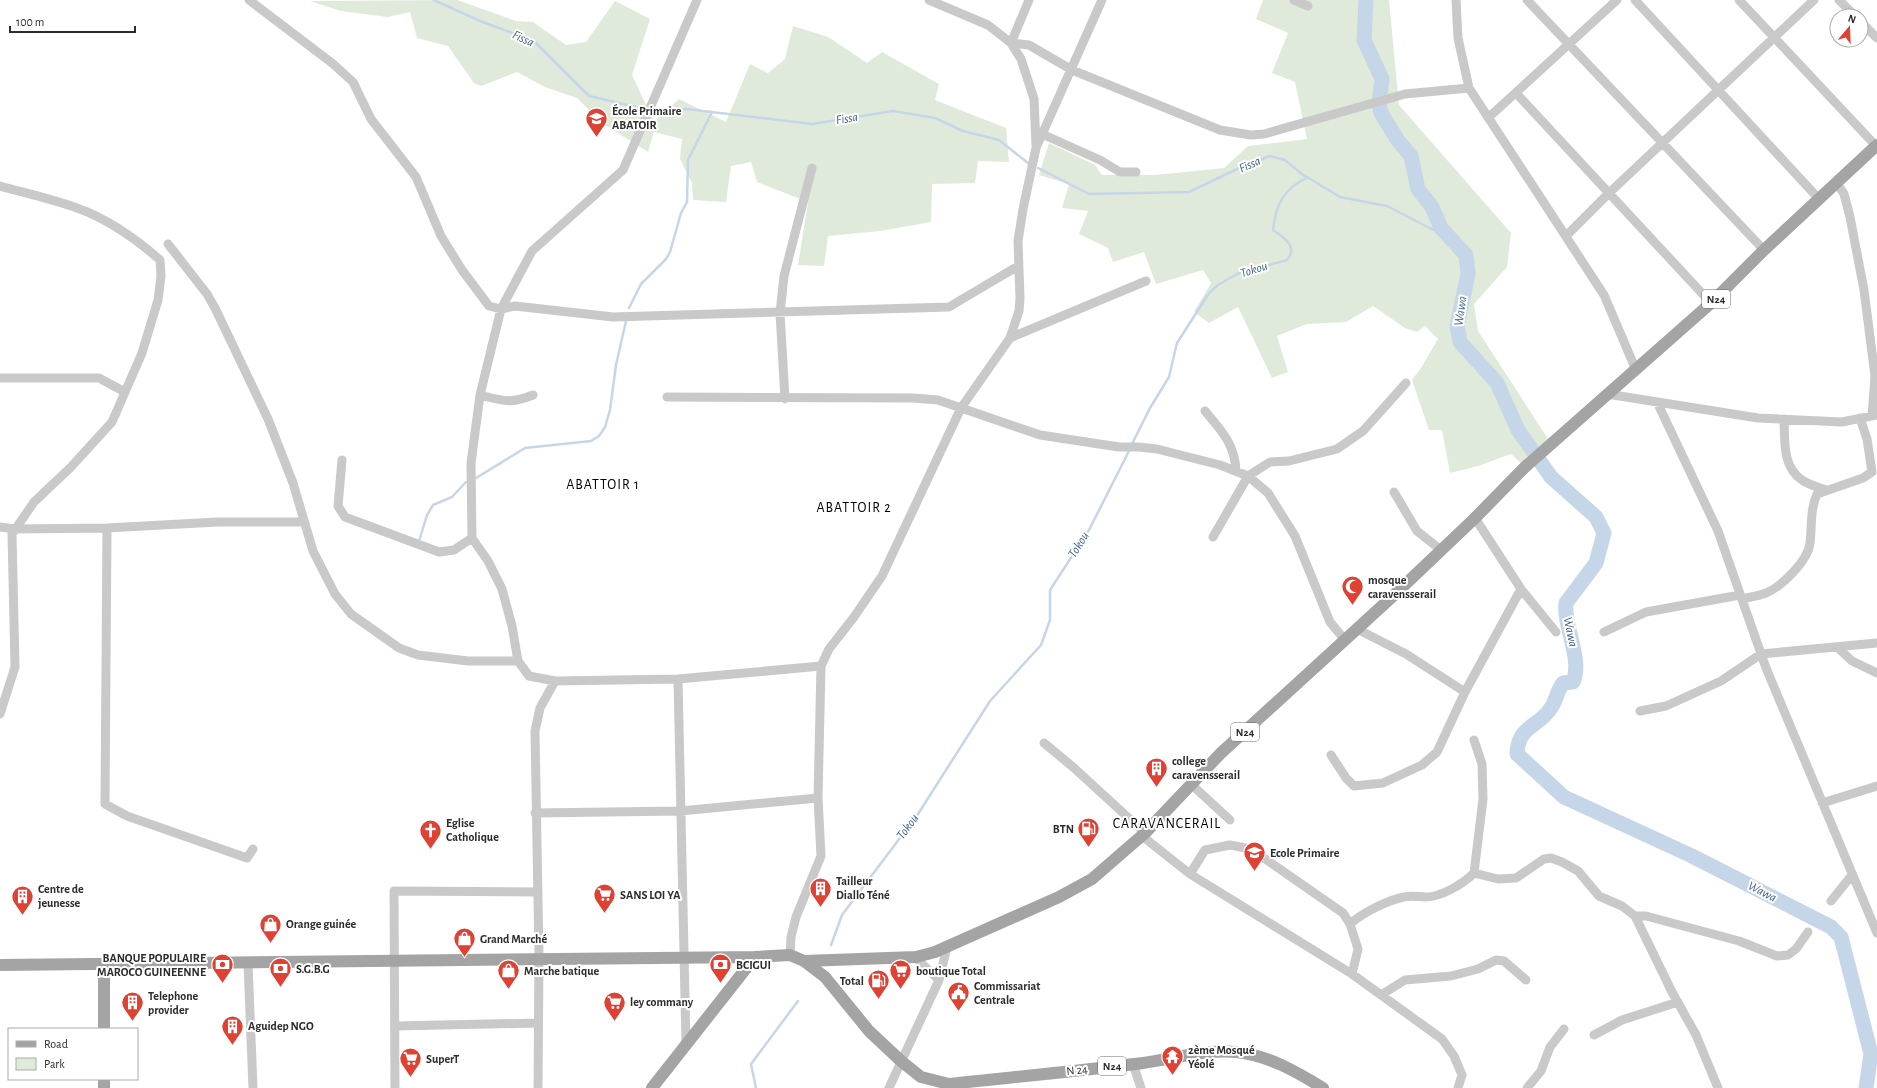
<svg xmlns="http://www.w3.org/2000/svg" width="1877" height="1088" viewBox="0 0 1877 1088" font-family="'Alegreya Sans',sans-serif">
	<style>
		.green { fill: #e0eada }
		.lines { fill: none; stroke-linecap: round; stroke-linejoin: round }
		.stream { stroke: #c6d6e9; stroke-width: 2.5 }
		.river { stroke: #c6d6e9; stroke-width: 15 }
		.minor { stroke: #c9c9c9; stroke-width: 9 }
		.major { stroke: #a4a4a4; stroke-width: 12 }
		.labels { text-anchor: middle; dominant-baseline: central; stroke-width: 4; stroke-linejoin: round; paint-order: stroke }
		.shield { fill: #fff; stroke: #6b6b6b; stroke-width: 1 }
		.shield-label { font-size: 11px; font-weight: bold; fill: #2c2c2c }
		.poi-label { font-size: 12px; font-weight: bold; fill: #2c2c2c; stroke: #fff; text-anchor: start }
		.street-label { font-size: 12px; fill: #2c2c2c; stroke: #fff }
		.water-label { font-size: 13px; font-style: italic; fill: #3e618b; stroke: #fff }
		.quarter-label { font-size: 14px; letter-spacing: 1px; fill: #000; stroke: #fff }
	</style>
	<rect width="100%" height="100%" fill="#fff"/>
	<!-- green -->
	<path class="green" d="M457 0 516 21 533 22 566 45 586 42 615 1 650 19 632 75 654 122 679 99 726 122 750 64 768 73 785 59 793 26 828 37 867 63 882 52 939 84 935 100 1006 128 1009 162 978 161 975 183 932 184 931 222 880 231 828 236 824 266 798 265 808 202 757 182 751 162 731 166 726 202 693 200 692 183 680 159 682 139 654 132 648 152 602 123 577 98 545 87 517 72 481 86 474 83 448 46 417 38 410 12 388 17 341 11 310 1Z
		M1263 0H1389L1399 105 1511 233 1507 267 1474 304 1478 331 1548 439 1521 463 1511 454 1478 466 1450 473 1442 430H1429L1412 380 1421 368 1438 339 1425 326 1417 332 1405 328 1373 306 1346 322 1307 324 1277 336 1288 372 1272 378 1238 307 1209 323 1194 312 1211 283 1203 270 1156 284 1144 252 1113 262 1108 248 1079 234 1088 211 1062 208 1069 184 1039 175 1049 143 1095 165 1102 175H1155L1224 168 1248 146 1307 139 1295 82 1272 73 1288 33 1256 19Z"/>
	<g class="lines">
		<!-- stream -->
		<path class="stream" d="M434 0 480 21 534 41 589 96 645 109
			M654 110 686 109 812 124 893 111 935 118 963 131 999 140 1028 163
			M1038 168 1089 194 1189 192 1235 170 1270 156 1285 160 1302 174 1340 197 1387 206 1451 239
			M629 308 641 284 666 259 670 252 681 213 687 202 688 160 712 112
			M1132 444 1150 408 1169 377 1177 343 1209 293 1218 285 1237 274 1287 260C1299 246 1283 237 1273 230 1276 203 1284 189 1308 177
			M476 478 525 448 591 441 599 436 605 427 610 410 616 365 626 321
			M419 541 427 515 433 505 452 497 466 482
			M831 945 842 915 918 814 990 701 1041 645 1050 620V590L1089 530 1130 449
			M756 1088 751 1064 798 1001"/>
		<!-- river -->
		<path class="river" d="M1366 0 1364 40 1382 79 1379 104 1381 113 1397 139 1411 156 1418 189 1432 207 1441 228 1466 255 1468 274 1457 326 1460 342 1497 383 1518 430 1551 477 1596 517 1604 533 1596 563 1566 603C1563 625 1583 660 1573 682L1563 683C1557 691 1556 701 1551 708 1538 728 1518 725 1517 754L1564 797 1692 856 1831 927 1841 937 1871 1054 1866 1088"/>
		<!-- minor -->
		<path class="minor" d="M249 0 332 63 353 82 371 119 416 177 441 236 462 270 489 306 501 309 515 306 613 317 949 307 1018 266
			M697 0 623 170 532 251 501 309 480 395 471 463 472 538 488 561 502 589 512 626 518 661 529 676 555 681 678 679 821 666
			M929 0 988 25 1011 43 1021 59 1034 99 1036 145
			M1029 0 1011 43 1029 45 1072 70 1220 130 1251 135 1264 134 1405 94 1469 88
			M1294 0 1308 6
			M1456 0 1458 38 1469 88 1604 295 1636 370
			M1527 0 1764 250
			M1635 0 1819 199
			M1739 0 1877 147
			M1839 0 1855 16
			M1861 22 1877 38
			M1516 93 1711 303
			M1488 118 1617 0
			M1042 134 1100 160 1120 172H1136
			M1836 182 1844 194 1850 217 1864 290 1875 376 1872 416
			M0 186C25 193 52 199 77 208 108 219 135 238 160 260L161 276 158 300 142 353 112 422 70 468 34 502 12 534 15 667 0 714
			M1567 235 1608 194 1814 0
			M168 244 207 294 215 308 268 419 293 483 313 551 335 594 351 614 399 648 418 655 468 661H518
			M1010 338 1146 281
			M0 378H99L125 392
			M1607 394 1758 418 1842 422 1877 415
			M480 395C503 401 511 404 533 395
			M667 397 913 398 938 400 1040 435 1119 447H1139L1157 449 1220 465 1248 476 1268 493 1295 536 1330 622 1345 640
			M785 399 780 313 784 276 812 168
			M1657 402 1718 531 1766 668 1877 933
			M1205 411C1222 431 1235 445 1236 471
			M1784 419C1785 440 1782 467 1802 480 1809 485 1818 487 1826 490
			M342 460 338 506 345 517 439 552 454 550 472 538
			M1394 492 1417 531 1441 550
			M1475 518 1521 589 1556 632
			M0 527 15 529 107 528 217 522H304
			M107 528 105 804 127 816 247 858 253 849
			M1213 537 1248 476 1270 462 1289 461 1337 449 1363 431 1406 383
			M1742 599C1750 597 1758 596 1766 593 1782 586 1808 561 1810 543 1812 526 1810 510 1817 494L1863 478 1872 472 1867 439 1860 418
			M1357 629 1406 654 1465 692
			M1604 632 1646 612 1740 595
			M1837 647 1852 661 1877 673
			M678 679 686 1044
			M1640 711 1666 706 1721 681 1761 654 1877 643
			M1044 743 1073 767 1145 833
			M1331 755 1346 778 1354 786 1383 783 1422 765 1437 752 1465 692 1521 589
			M1192 785 1230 820
			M1822 803 1877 786
			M535 813 680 811 818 798
			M1142 836 1190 874 1352 974 1442 1039 1454 1056 1462 1075 1458 1088
			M1474 873 1498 879 1516 878 1544 859 1551 858 1562 862 1578 871 1599 896 1622 906 1635 916 1672 992 1696 1035 1718 1088
			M1190 874 1205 850 1230 845 1251 849 1343 913 1350 924 1358 949 1352 974
			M1831 901 1852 875
			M1635 916H1646L1739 941 1777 956 1788 955 1796 949 1808 932
			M1350 924C1362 913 1388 900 1404 897 1411 895 1419 897 1426 897 1441 897 1463 884 1474 873L1483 799 1482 764 1474 740
			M790 955 791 937 796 917 821 856 818 798 821 666 829 649 854 617 882 576 961 408 1010 338 1019 311 1020 298 1018 241 1023 209 1036 148 1102 0
			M915 957 939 980
			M248 963 253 1088
			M1381 995 1405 980 1451 976 1478 969 1496 960 1504 961 1526 980
			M396 1026 538 1023
			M1594 1035 1622 1020 1678 1002
			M1133 1064 1141 1088
			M395 1088 394 891 538 892
			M538 1088 539 956 535 731 540 708 555 681
			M889 1088 939 980 947 947
			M1527 1088 1541 1071 1550 1047 1564 1029"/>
		<!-- major -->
		<path class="major" d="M804 961 916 957 935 952 1059 897 1092 879 1115 859 1145 833 1221 753 1393 596 1475 518 1525 467 1711 303 1764 250 1877 145
			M0 965 755 957 790 955 804 961 825 977 869 1031 901 1061 921 1077 949 1084C1014 1077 1079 1071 1143 1063 1173 1059 1206 1049 1236 1052 1268 1055 1297 1072 1323 1088
			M104 965V1029
			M104 1079V1088
			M652 1088 755 957"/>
	</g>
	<!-- icons -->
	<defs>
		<symbol id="school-pin" viewBox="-11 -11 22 30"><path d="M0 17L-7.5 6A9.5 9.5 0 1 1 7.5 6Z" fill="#df4133" stroke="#fff"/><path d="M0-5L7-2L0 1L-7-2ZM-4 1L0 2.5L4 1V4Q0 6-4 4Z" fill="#fff"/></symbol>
		<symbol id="mosque-pin" viewBox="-11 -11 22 30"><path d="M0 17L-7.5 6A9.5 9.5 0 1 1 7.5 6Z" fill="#df4133" stroke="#fff"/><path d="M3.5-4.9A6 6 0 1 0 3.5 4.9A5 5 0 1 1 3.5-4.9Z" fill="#fff"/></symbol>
		<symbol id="building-pin" viewBox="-11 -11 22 30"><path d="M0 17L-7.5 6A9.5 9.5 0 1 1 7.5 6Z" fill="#df4133" stroke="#fff"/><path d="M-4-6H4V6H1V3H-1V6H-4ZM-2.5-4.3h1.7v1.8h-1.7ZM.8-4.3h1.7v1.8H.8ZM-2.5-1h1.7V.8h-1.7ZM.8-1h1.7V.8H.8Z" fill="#fff"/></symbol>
		<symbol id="fuel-pin" viewBox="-11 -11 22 30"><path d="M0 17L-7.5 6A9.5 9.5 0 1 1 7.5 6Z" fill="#df4133" stroke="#fff"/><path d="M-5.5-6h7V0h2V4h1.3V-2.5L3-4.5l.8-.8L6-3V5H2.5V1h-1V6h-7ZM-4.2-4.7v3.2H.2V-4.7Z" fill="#fff"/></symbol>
		<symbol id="church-pin" viewBox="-11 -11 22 30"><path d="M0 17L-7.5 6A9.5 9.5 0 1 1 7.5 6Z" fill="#df4133" stroke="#fff"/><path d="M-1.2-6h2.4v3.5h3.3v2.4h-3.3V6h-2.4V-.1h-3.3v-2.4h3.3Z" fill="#fff"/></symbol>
		<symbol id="supermarket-pin" viewBox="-11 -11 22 30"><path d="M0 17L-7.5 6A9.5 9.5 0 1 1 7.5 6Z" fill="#df4133" stroke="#fff"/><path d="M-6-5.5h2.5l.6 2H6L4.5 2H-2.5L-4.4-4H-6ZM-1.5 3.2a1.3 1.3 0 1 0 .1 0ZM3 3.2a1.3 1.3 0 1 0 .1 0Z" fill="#fff"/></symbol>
		<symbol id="shop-pin" viewBox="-11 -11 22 30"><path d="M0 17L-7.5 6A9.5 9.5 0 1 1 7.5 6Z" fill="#df4133" stroke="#fff"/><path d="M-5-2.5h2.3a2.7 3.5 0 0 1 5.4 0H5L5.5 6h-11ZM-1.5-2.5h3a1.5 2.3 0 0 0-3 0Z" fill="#fff"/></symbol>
		<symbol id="bank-pin" viewBox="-11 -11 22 30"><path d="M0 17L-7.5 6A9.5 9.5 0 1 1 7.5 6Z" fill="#df4133" stroke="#fff"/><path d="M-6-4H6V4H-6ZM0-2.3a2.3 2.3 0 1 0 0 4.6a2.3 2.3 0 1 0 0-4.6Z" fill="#fff"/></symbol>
		<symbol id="civic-pin" viewBox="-11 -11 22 30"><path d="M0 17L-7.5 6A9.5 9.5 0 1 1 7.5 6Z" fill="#df4133" stroke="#fff"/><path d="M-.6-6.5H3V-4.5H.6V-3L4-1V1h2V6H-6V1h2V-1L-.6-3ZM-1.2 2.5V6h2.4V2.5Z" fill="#fff"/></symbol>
		<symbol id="temple-pin" viewBox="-11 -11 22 30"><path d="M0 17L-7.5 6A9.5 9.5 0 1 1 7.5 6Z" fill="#df4133" stroke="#fff"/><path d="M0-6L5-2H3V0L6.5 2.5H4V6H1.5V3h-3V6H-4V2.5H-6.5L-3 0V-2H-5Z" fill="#fff"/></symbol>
	</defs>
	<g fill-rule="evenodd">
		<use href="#school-pin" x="584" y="106" width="25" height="34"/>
		<use href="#mosque-pin" x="1340" y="574" width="25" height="34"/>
		<use href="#building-pin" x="1144" y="756" width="25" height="34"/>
		<use href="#fuel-pin" x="1076" y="816" width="25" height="34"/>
		<use href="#church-pin" x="418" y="818" width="25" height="34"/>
		<use href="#school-pin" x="1242" y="840" width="25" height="34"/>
		<use href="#building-pin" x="808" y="876" width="25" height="34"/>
		<use href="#supermarket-pin" x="592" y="882" width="25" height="34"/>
		<use href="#building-pin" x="10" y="884" width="25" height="34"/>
		<use href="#shop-pin" x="258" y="912" width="25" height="34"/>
		<use href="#shop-pin" x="452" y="926" width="25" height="34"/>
		<use href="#bank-pin" x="210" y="952" width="25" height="34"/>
		<use href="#bank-pin" x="708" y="952" width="25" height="34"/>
		<use href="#bank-pin" x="268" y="956" width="25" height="34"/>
		<use href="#shop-pin" x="496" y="958" width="25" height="34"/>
		<use href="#supermarket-pin" x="888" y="958" width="25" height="34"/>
		<use href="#fuel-pin" x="866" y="968" width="25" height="34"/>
		<use href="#civic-pin" x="946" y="980" width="25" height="34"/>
		<use href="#supermarket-pin" x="602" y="990" width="25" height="34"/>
		<use href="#building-pin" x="120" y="990" width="25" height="34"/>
		<use href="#building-pin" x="220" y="1014" width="25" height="34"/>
		<use href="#temple-pin" x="1160" y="1044" width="25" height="34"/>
		<use href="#supermarket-pin" x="398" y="1046" width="25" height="34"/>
	</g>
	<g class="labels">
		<!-- shield labels -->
		<g class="shield">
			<rect x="1702" y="290" width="28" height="18" rx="3"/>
			<rect x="1231" y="723" width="28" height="18" rx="3"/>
			<rect x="1098" y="1057" width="28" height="18" rx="3"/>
		</g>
		<g class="shield-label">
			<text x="1716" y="299">N24</text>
			<text x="1245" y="732">N24</text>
			<text x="1112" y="1066">N24</text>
		</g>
		<!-- poi labels -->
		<g class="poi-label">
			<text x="612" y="111">École Primaire<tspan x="612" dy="14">ABATOIR</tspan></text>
			<text x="1368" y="580">mosque<tspan x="1368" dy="14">caravensserail</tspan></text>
			<text x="1172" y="761">college<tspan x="1172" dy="14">caravensserail</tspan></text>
			<text x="446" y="823">Eglise<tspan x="446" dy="14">Catholique</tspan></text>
			<text x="1074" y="829" text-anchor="end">BTN</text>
			<text x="1270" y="853">Ecole Primaire</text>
			<text x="836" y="881">Tailleur<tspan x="836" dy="14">Diallo Téné</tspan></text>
			<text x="38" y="889">Centre de<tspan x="38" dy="14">jeunesse</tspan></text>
			<text x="620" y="895">SANS LOI YA</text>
			<text x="286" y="924">Orange guinée</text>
			<text x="480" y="939">Grand Marché</text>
			<text x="206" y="958" text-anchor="end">BANQUE POPULAIRE<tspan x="206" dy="14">MAROCO GUINEENNE</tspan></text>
			<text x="736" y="965">BCIGUI</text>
			<text x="296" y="969">S.G.B.G</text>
			<text x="524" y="971">Marche batique</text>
			<text x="916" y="971">boutique Total</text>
			<text x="864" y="981" text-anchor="end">Total</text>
			<text x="974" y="986">Commissariat<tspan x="974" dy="14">Centrale</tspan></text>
			<text x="148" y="996">Telephone<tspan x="148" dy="14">provider</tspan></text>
			<text x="630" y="1002">ley commany</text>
			<text x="248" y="1026">Aguidep NGO</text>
			<text x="1188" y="1050">2ème Mosqué<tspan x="1188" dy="14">Yéolé</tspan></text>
			<text x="426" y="1059">SuperT</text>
		</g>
		<!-- street labels -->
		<g class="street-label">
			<text transform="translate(1077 1070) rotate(-6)">N 24</text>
		</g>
		<!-- water labels -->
		<g class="water-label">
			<text transform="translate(523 39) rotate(25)">Fissa</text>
			<text transform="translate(847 119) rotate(-9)">Fissa</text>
			<text transform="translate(1250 165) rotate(-24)">Fissa</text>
			<text transform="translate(1254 270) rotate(-17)">Tokou</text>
			<text transform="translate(1461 311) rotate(-82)">Wawa</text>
			<text transform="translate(1079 545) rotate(-58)">Tokou</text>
			<text transform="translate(1570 632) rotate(78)">Wawa</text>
			<text transform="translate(908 827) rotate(-54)">Tokou</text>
			<text transform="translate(1762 892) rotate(27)">Wawa</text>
		</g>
		<!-- quarter labels -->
		<g class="quarter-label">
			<text x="603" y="485">ABATTOIR 1</text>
			<text x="854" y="508">ABATTOIR 2</text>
			<text x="1167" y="824">CARAVANCERAIL</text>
		</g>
	</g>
	<!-- legend -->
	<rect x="8" y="1028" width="130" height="52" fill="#ffffff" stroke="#ababab"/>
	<rect x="16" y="1041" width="20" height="6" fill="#a4a4a4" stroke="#ababab"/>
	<text x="44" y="1048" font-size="12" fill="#2c2c2c">Road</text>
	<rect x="16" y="1058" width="20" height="12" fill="#e0eada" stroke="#ababab"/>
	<text x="44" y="1068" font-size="12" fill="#2c2c2c">Park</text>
	<!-- north arrow -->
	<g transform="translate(1849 28) rotate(19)"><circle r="19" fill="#ffffff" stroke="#ababab"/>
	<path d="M0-3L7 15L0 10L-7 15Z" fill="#df4133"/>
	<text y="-6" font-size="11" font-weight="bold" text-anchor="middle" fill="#2c2c2c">N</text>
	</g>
	<!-- scale -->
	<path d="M10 26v6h125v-6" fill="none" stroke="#2c2c2c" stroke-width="2"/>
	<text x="16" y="26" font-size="12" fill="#2c2c2c" stroke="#ffffff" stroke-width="3" paint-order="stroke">100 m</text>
</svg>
